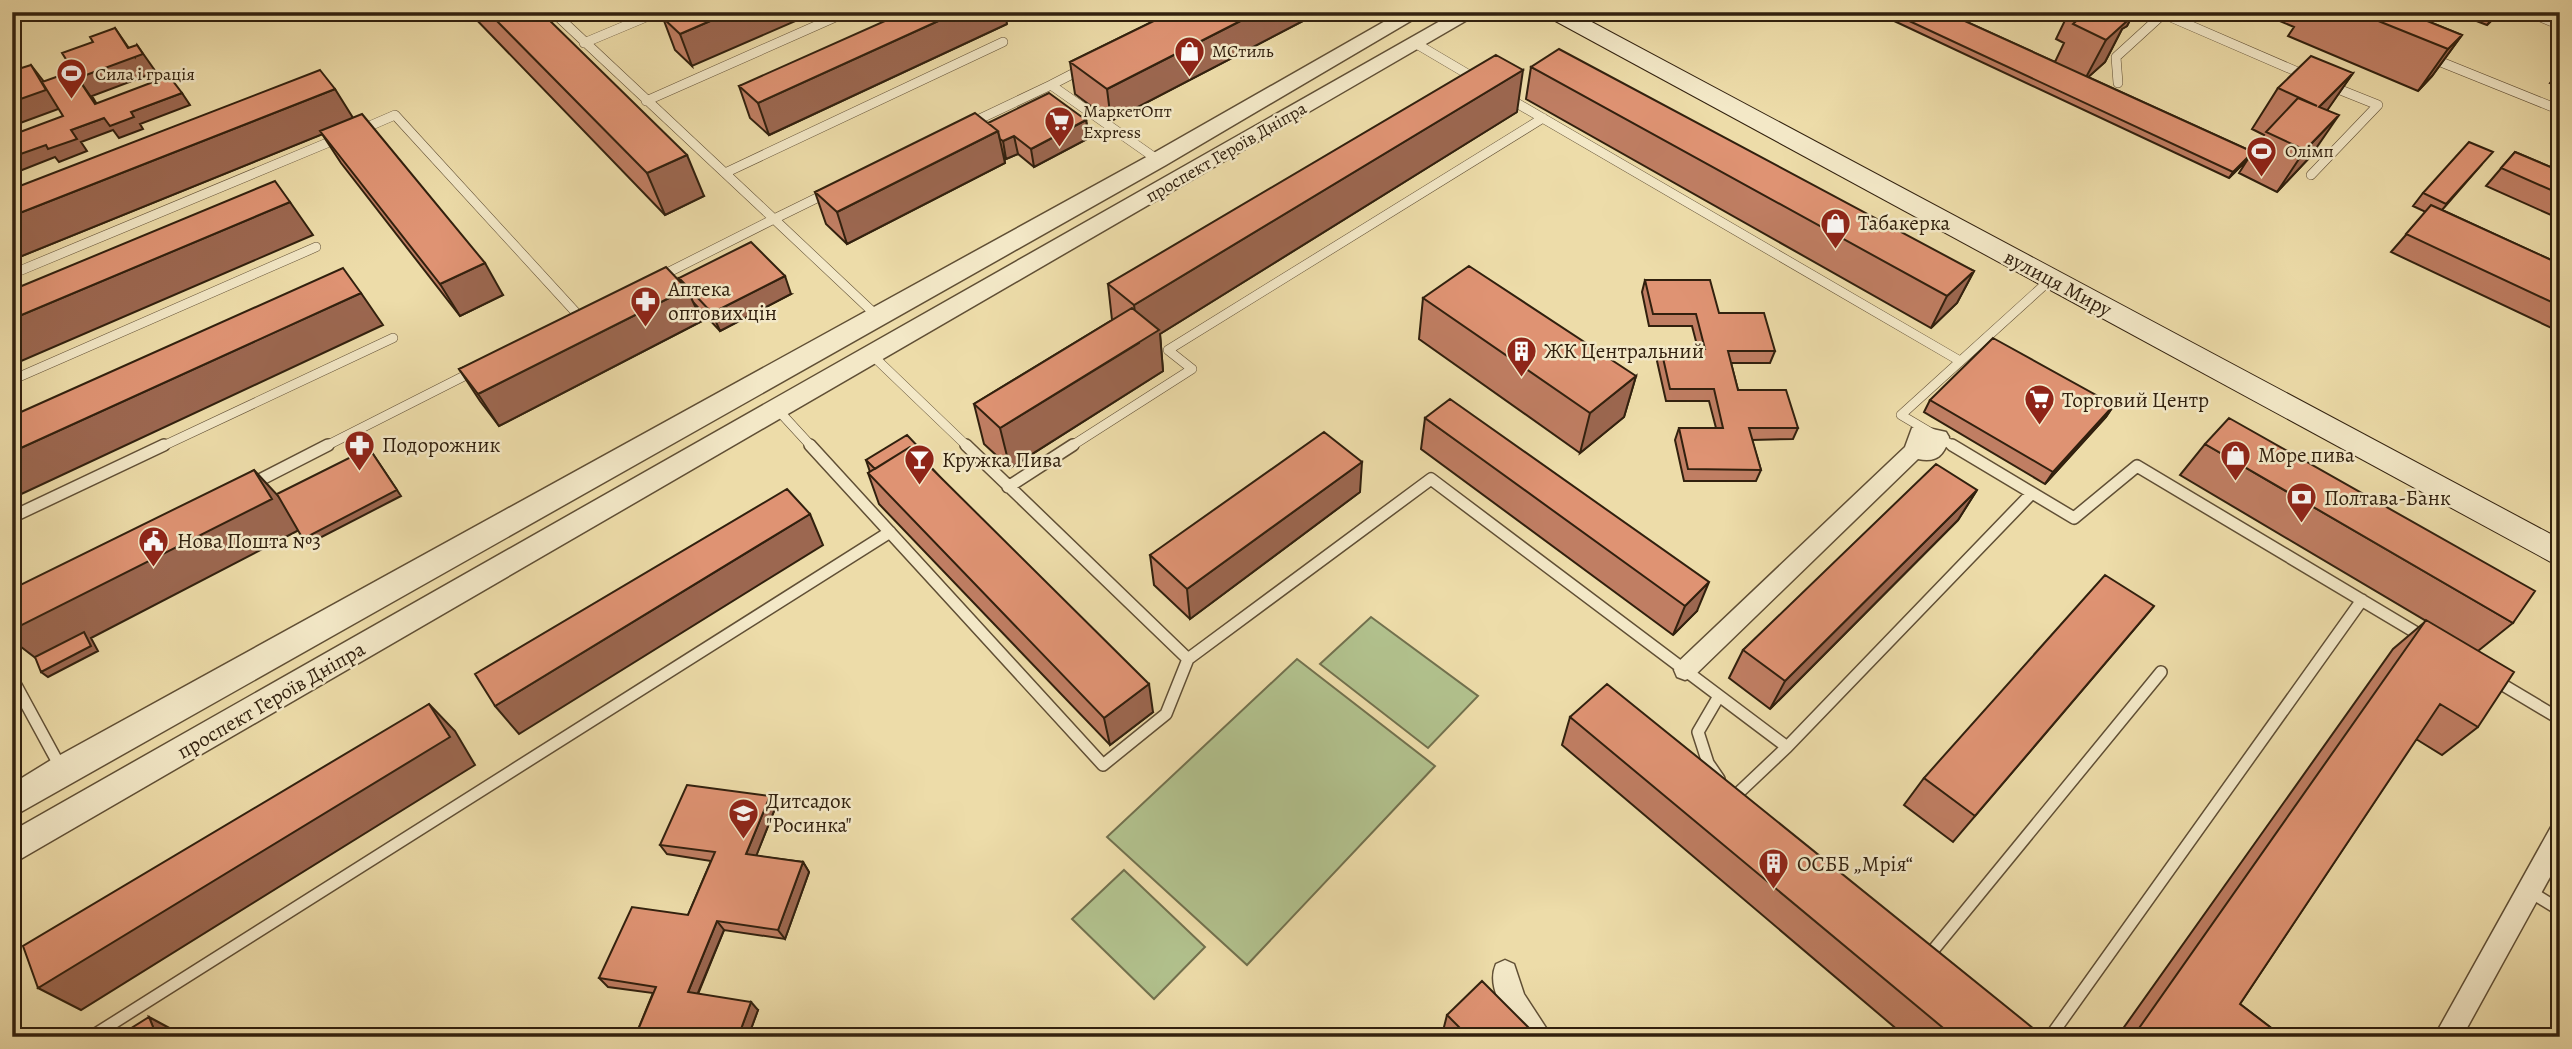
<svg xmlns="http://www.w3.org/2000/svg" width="2572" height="1049" viewBox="0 0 2572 1049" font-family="Alegreya,serif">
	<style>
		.green { fill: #b2c28e; stroke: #72714e; stroke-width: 2 }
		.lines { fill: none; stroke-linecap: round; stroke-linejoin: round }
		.service-far1-casing { stroke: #604f35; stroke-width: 10 }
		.service-casing { stroke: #604f35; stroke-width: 14 }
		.minor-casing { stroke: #604f35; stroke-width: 3 }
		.tertiary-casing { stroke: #604f35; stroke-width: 3 }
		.secondary-casing { stroke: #31200e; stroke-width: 2 }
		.service-far1 { stroke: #f3e8c7; stroke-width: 9 }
		.service { stroke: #f3e8c7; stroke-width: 11 }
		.minor { fill: #f3e8c7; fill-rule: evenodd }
		.tertiary { fill: #f3e8c7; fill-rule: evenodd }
		.secondary { fill: #f3e8c7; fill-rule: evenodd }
		.wall { fill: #c07e63; stroke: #31200e; stroke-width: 2 }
		.shaded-wall { fill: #9c6750; stroke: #31200e; stroke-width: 2 }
		.building { fill: #df9373; stroke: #31200e; stroke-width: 2 }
		.labels { text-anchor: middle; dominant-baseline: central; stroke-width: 5; stroke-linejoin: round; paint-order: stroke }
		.far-poi-label { font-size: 18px; fill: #31200e; stroke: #f3e8c7; text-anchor: start }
		.far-street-label { font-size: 18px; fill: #31200e; stroke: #f3e8c7 }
		.poi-label { font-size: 21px; fill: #31200e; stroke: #f3e8c7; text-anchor: start }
		.street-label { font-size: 21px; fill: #31200e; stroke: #f3e8c7 }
	</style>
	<rect width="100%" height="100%" fill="#eddca9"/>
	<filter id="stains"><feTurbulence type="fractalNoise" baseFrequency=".00286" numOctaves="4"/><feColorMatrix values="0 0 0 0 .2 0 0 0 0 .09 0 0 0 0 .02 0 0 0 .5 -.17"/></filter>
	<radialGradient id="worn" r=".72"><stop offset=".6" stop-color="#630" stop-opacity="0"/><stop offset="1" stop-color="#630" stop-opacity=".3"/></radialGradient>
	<!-- green -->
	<path class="green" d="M1371 617 1478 696 1428 748 1320 664Z
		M1297 659 1435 766 1247 965 1107 837Z
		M1124 870 1205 947 1154 999 1072 919Z"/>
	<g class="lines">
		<defs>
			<path id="service-far1" d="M553 12 774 219 659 277
				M1149 12 1170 26
				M2159 12 2307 76
				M2528 12 2560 25
				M584 43 658 12
				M1415 43 1476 79
				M2431 58 2560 110
				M1082 69 1051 85 1158 160
				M2118 83 2116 57 2162 15
				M1508 98 1960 361
				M646 101 847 12
				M971 123 1051 85
				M358 131 395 115 580 317
				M725 173 1003 42
				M2311 175 2378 105 2328 85
				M827 193 774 219 876 315
				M12 274 339 138
				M872 355 968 447
				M12 380 316 247
				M778 410 812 447
				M161 447 393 338
				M324 447 476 370
				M1070 447 1192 369 1168 350 1543 118
				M1955 447 1901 415 2051 279"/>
			<path id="service" d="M810 445 1103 765 1166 714 1188 659
				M966 445 1188 659 1431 479 1787 747
				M1952 445 2074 518 2137 466 2425 638
				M250 485 328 445
				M1008 487 1073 445
				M12 517 164 445
				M12 678 62 770
				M2493 679 2560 719
				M1719 696 1698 732 1708 763 1719 779
				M1735 801 1732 799 1787 747 2032 493
				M2529 891 2560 910
				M1926 959 2161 672
				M91 1037 890 532
				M2050 1037 2362 600"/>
			<path id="minor" d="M1919 426 1946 432 1949 437C1945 455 1937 463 1918 459L1693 677 1685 680 1677 677 1674 670 1677 663 1905 447 1912 428Z
				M2560 824V859L2462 1037H2434L2551 827Z
				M1505 960 1514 964 1524 994 1552 1037H1522C1508 1017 1485 989 1496 964Z"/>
			<path id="tertiary" d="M1401 12H1426L1166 165 12 817V784L51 760 1150 155Z
				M1456 12H1481L12 864V831Z"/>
			<path id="secondary" d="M1545 12H1573L2560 539V567L1548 17Z"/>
		</defs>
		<!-- service-far1 casing -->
		<use href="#service-far1" class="service-far1-casing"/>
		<!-- service casing -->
		<use href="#service" class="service-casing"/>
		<!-- minor casing -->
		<use href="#minor" class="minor-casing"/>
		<!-- tertiary casing -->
		<use href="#tertiary" class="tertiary-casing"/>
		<!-- secondary casing -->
		<use href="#secondary" class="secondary-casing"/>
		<!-- service-far1 -->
		<use href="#service-far1" class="service-far1"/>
		<!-- service -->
		<use href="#service" class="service"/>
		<!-- minor -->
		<use href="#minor" class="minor"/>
		<!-- tertiary -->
		<use href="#tertiary" class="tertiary"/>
		<!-- secondary -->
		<use href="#secondary" class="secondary"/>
	</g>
	<!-- wall -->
	<path class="wall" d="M469 12H541L704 196 665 215Z
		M677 12 692 66 675 50 663 18Z
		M1172 12H1320L1111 121 1075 94 1070 62Z
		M1875 12H1945L2055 62 2064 43 2056 39 2069 12H2134L2127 26 2122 29 2105 62 2088 77 2253 152 2264 135 2252 129 2278 88 2353 73 2327 110 2310 157 2277 192 2239 173 2248 159 2229 178Z
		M2258 12H2405L2462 35 2432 76 2418 91 2288 36 2294 27Z
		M2453 12H2500L2487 25Z
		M1007 24 769 135 750 118 739 86Z
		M1531 67 1974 271 1957 303 1931 328 1526 99Z
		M2560 71V87L2550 83Z
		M1517 112 1160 334 1163 371 1010 468 984 444 974 404 1112 320 1108 284Z
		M353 118 503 295 460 316 341 163 322 134 12 260V189Z
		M1086 120 1089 138 1034 167 1018 154 1006 159 1004 157 1005 163 847 244 826 224 815 192 988 123Z
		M2515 152 2560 171V219L2486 186Z
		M2482 164 2442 210 2560 264V332L2391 252 2426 212 2413 206 2423 193Z
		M679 278 791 294 720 331 692 301 702 321 499 426 480 401 459 369 682 284Z
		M1645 280 1719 313 1775 351 1770 363H1731L1738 390 1798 428 1793 439 1752 440 1761 470 1756 481H1684L1675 440 1679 428H1716L1709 401H1666L1657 361 1661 349H1698L1692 326H1649L1642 292Z
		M1423 298 1636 376 1624 417 1580 453 1419 339Z
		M1930 400 2114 405 2106 417 2045 484 1924 412Z
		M1425 418 1697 611 1673 635 1421 449Z
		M2205 444 2513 623 2478 651V727L2442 755 2416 739 2240 1004 2283 1037H2117L2393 649 2426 621 2180 475Z
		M925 454 929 465 1153 712 1110 745 879 504 868 473 870 472 866 460Z
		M1977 490 1958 520 1770 709 1729 678 1743 650Z
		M1360 492 1190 619 1154 585 1150 555Z
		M2154 606 1953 842 1904 805 1924 778Z
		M1570 717 2044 1037H1906L1562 745Z
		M770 796 776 806 756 856 803 862 809 872 785 939 724 930 698 994 758 1010 748 1037H635L653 993 608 987 599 978 688 915 711 861 667 854 660 845Z
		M1447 1015 1533 1037 1452 1035 1444 1027Z"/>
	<!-- shaded-wall -->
	<path class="shaded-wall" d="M731 12H816L692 66 680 34Z
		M958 12H1005L1007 24 769 135 758 103Z
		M1258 12H1320L1111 121 1107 89Z
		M2115 12H2134L2127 26 2122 29 2105 62 2084 81 2106 40 2112 15Z
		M2497 12H2500L2487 25Z
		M115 28 135 57 137 45 156 72 92 96 104 116 78 78Z
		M2462 35 2432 76 2418 91 2448 49Z
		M31 65 45 83 61 108 12 126V102Z
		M1523 70 1517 112 1160 334 1163 371 1010 468 1000 428 1139 343 1134 305Z
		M2353 73 2324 115 2319 107Z
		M335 89 355 121 12 260V216Z
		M182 93 190 105 140 124 143 129 119 138 113 130 81 142 87 151 59 162 55 157 12 174V157L71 130 104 118 131 112Z
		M2339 115 2310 157 2277 192 2305 150Z
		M1086 120 1089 138 1034 167 1031 149Z
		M998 131 1005 163 847 244 837 212Z
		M1014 136 1018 154 1006 159 1003 141Z
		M2252 152 2248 159 2229 178 2233 172Z
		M687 155 704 196 665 215 647 173Z
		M290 202 313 235 12 365V319Z
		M485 263 503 295 460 316 440 284Z
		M1974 271 1957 303 1931 328 1947 296Z
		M785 276 791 294 720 331 712 313Z
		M687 289 702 321 499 426 478 394Z
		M361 293 383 325 15 497 12 494V452Z
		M1636 376 1624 417 1580 453 1590 413Z
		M2114 405 2106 417 2045 484 2053 472Z
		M369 448 401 496 308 544 303 539Z
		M925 454 929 465 884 479Z
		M1362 462 1360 492 1190 619 1187 589Z
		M254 470 282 500 299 530 91 638 98 651 48 677 41 672 42 663 12 640V630Z
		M1977 490 1958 520 1770 709 1785 681Z
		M810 514 823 545 519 734 495 706Z
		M1709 582 1697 611 1673 635 1685 606Z
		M1149 684 1153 712 1110 745 1104 718Z
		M429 704 455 731 475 765 81 1010 38 988Z
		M770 796 776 806 753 864 746 854Z
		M803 862 809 872 785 939 778 930Z
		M717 921 724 930 695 1000 688 992Z
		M751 1002 758 1010 748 1037H738Z
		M149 1017 186 1037H157Z"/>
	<!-- building -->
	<path class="building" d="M488 12H541L687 155 647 173Z
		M677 12H731L680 34 663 18Z
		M905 12H958L758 103 739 86Z
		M1172 12H1258L1107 89 1070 62Z
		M1890 12H1945L2253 152 2233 172Z
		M2086 12H2115L2112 15 2127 21 2106 40 2073 24Z
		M2356 12H2405L2462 35 2448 49Z
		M115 28 128 48 137 45 143 54 78 78 62 53 93 42 90 37Z
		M1559 49 1974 271 1947 296 1531 67Z
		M1496 55 1523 70 1134 305 1108 284Z
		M2311 56 2353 73 2319 107 2339 115 2305 150 2266 132 2298 98 2317 106 2278 88Z
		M31 65 46 90 12 102V71Z
		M320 70 335 89 12 216V189Z
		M73 71 95 104 169 76 182 93 131 112 134 117 110 126 104 118 71 130 77 139 48 149 46 145 12 157V135L63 116 42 82Z
		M1049 93 1086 120 1031 149 1014 136 1003 141 1000 139 998 131 988 123Z
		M975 113 998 131 837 212 815 192Z
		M362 114 485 263 440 284 320 131Z
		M2469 142 2493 152 2446 204 2423 193Z
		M2515 152 2560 171V194L2501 168Z
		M275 181 290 202 12 319V290Z
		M2431 205 2560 264V306L2406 234Z
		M751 242 785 276 712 313 679 278Z
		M1469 266 1636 376 1590 413 1423 298Z
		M666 267 687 289 478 394 459 369Z
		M343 268 361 293 12 452V416Z
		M1645 280H1710L1719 313H1764L1775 351H1728L1738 390H1786L1798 428H1749L1761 470 1688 469 1679 428H1723L1714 389H1670L1661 349H1705L1696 314H1653Z
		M1132 308 1159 330 1000 428 974 404Z
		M1993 338 2114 405 2053 472 1930 400Z
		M1450 399 1709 582 1685 606 1425 418Z
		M2229 418 2535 591 2513 623 2205 444Z
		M1324 432 1362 462 1187 589 1150 555Z
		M907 435 925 454 920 457 910 447 875 469 866 460Z
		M910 447 1149 684 1104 718 868 473Z
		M369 448 397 490 303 539 277 494Z
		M1936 464 1977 490 1785 681 1743 650Z
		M254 470 272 499 12 630V589Z
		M787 489 810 514 495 706 475 674Z
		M2105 575 2154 606 1975 816 1924 778Z
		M2426 620 2514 672 2478 727 2440 704 2240 1004 2283 1037H2145L2137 1031Z
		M84 632 91 646 41 672 35 657Z
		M1607 684 2044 1037H1954L1570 717Z
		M429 704 450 737 38 988 23 946Z
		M687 785 770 796 746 854 803 862 778 930 717 921 688 992 751 1002 738 1037H635L656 987 599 978 632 907 688 915 715 852 660 845Z
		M1482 981 1534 1033 1530 1037H1450L1459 1027 1447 1015Z
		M149 1017 157 1037H117Z"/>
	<!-- icons -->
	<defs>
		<symbol id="shop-pin" viewBox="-11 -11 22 30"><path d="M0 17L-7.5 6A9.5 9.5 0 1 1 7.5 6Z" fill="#8f2418" stroke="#f3e8c7"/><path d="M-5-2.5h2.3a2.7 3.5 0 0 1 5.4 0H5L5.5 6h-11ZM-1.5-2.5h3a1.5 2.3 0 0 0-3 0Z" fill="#fff"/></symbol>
		<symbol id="stadium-pin" viewBox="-11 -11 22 30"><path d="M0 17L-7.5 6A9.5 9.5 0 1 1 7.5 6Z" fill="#8f2418" stroke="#f3e8c7"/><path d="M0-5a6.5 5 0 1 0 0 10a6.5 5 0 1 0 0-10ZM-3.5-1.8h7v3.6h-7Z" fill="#fff"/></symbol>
		<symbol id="supermarket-pin" viewBox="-11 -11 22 30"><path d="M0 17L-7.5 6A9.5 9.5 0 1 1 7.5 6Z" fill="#8f2418" stroke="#f3e8c7"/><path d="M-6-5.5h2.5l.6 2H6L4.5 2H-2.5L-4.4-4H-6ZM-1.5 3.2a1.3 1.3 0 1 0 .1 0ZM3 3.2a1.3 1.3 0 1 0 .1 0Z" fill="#fff"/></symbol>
		<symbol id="pharmacy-pin" viewBox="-11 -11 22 30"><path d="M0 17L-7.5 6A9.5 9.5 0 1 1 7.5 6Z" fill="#8f2418" stroke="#f3e8c7"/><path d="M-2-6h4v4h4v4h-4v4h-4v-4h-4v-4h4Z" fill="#fff"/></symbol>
		<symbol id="building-pin" viewBox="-11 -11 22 30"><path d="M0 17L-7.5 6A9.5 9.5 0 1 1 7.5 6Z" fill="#8f2418" stroke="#f3e8c7"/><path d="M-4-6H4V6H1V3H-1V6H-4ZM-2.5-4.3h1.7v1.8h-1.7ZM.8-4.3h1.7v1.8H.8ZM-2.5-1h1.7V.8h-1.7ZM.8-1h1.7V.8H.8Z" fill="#fff"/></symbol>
		<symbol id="bar-pin" viewBox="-11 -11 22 30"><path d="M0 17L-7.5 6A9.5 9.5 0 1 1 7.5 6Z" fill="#8f2418" stroke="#f3e8c7"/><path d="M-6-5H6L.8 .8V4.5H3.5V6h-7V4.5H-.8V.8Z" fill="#fff"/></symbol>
		<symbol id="bank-pin" viewBox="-11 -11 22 30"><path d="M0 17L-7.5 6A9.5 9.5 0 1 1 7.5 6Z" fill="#8f2418" stroke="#f3e8c7"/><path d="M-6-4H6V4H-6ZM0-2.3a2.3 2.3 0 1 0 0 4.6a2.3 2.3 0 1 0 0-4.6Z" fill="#fff"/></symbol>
		<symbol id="civic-pin" viewBox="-11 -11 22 30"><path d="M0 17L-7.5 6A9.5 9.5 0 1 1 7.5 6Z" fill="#8f2418" stroke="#f3e8c7"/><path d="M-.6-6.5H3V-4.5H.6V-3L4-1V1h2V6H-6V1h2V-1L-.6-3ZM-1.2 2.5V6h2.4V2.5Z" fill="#fff"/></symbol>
		<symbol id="school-pin" viewBox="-11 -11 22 30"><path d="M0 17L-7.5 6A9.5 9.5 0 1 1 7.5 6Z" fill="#8f2418" stroke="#f3e8c7"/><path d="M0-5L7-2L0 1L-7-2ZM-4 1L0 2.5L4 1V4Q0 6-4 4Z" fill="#fff"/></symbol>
	</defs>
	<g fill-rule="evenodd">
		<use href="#shop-pin" x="1172" y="34" width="35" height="47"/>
		<use href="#stadium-pin" x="54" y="56" width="35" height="47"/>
		<use href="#supermarket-pin" x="1042" y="104" width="35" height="47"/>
		<use href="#stadium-pin" x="2244" y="134" width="35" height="47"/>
		<use href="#shop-pin" x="1818" y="206" width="35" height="47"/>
		<use href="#pharmacy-pin" x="628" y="284" width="35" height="47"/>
		<use href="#building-pin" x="1504" y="334" width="35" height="47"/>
		<use href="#supermarket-pin" x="2022" y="382" width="35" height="47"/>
		<use href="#pharmacy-pin" x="342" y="428" width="35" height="47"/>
		<use href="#shop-pin" x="2218" y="438" width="35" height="47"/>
		<use href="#bar-pin" x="902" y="442" width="35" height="47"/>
		<use href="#bank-pin" x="2284" y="480" width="35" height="47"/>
		<use href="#civic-pin" x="136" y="524" width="35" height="47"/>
		<use href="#school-pin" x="726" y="796" width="35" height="47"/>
		<use href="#building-pin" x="1756" y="846" width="35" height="47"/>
	</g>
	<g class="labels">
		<!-- far-poi labels -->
		<g class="far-poi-label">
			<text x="1212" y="51">МСтиль</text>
			<text x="95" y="74">Сила і грація</text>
			<text x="1083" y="111">МаркетОпт<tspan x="1083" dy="21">Express</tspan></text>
			<text x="2285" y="151">Олімп</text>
		</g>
		<!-- far-street labels -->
		<g class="far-street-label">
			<text transform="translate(1226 152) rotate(-30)">проспект Героїв Дніпра</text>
		</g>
		<!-- poi labels -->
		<g class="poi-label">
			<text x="1858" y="223">Табакерка</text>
			<text x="668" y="289">Аптека<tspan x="668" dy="24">оптових цін</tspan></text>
			<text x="1544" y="351">ЖК Центральний</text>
			<text x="2062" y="400">Торговий Центр</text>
			<text x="382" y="445">Подорожник</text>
			<text x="2258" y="455">Море пива</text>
			<text x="942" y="460">Кружка Пива</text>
			<text x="2324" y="498">Полтава-Банк</text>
			<text x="177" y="541">Нова Пошта №3</text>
			<text x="766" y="801">Дитсадок<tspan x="766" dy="24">"Росинка"</tspan></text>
			<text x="1797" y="864">ОСББ „Мрія“</text>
		</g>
		<!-- street labels -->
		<g class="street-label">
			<text transform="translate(2058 283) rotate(28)">вулиця Миру</text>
			<text transform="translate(271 700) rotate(-30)">проспект Героїв Дніпра</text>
		</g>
	</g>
	<!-- margin -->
	<rect width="2572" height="1049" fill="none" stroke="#eddca9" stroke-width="42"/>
	<rect x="14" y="14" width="2544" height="1021" fill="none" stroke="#31200e" stroke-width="3.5"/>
	<rect x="21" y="21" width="2530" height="1007" fill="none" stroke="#31200e" stroke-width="2"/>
	<rect width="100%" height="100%" filter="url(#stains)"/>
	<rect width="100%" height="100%" fill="url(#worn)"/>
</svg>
